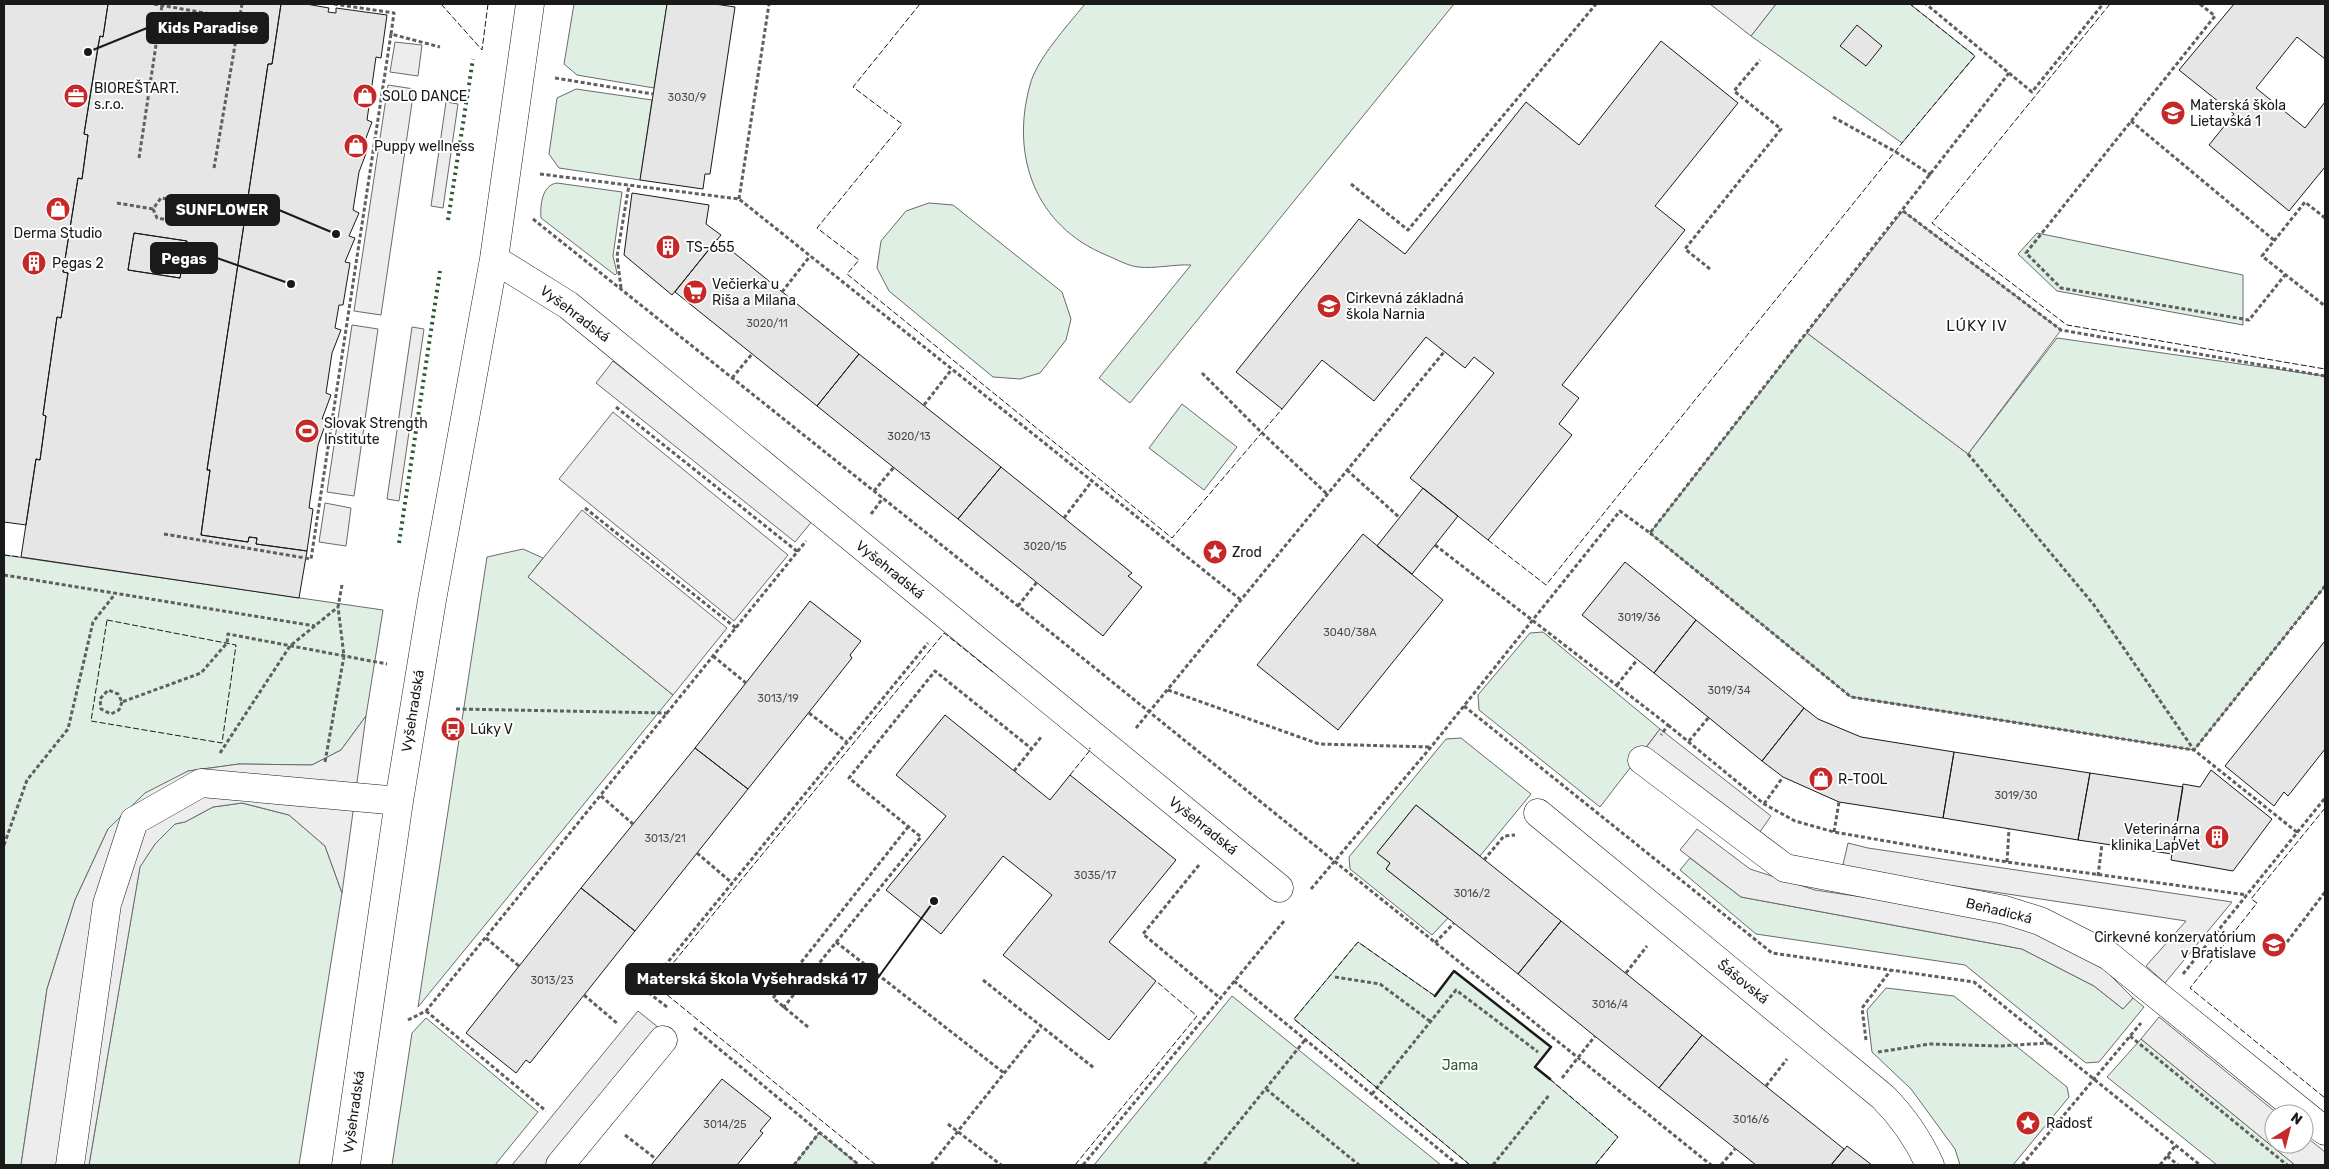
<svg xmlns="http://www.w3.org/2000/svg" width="2329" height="1169" viewBox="0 0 2329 1169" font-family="Rubik,sans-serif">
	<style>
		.green { fill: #e0efe3; stroke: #6a6a6a }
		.parking { fill: #ededed; stroke: #6a6a6a }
		.building { fill: #e6e6e6; stroke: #1a1a1a; fill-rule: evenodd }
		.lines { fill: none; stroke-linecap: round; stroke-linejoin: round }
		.minor-casing { stroke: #1a1a1a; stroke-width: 29 }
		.path { stroke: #5f5f5f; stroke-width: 3; stroke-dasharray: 4 2.5; stroke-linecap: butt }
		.minor { stroke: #fff; stroke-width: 28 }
		.hedge { stroke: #2b5a34; stroke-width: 4; stroke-dasharray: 2.5 4; stroke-linecap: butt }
		.fence { stroke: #1a1a1a; stroke-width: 1; stroke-dasharray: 6 2.5; stroke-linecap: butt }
		.wall { stroke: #1a1a1a; stroke-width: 2.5 }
		.labels { text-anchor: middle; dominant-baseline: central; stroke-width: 4; stroke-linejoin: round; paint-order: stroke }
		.number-label { font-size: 11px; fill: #4d4d4d }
		.poi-label { font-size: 14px; fill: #1a1a1a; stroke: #fff; text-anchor: start }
		.street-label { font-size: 14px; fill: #1a1a1a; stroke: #fff }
		.park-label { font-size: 14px; fill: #2b5a34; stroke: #fff }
		.neighbourhood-label { font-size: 15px; letter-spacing: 1px; fill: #1a1a1a; stroke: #fff }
		.leader { fill: none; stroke: #1a1a1a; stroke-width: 2 }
		.callout-dot { fill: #1a1a1a; stroke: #fff; stroke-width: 2 }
		.callout { fill: #1a1a1a; stroke: #1a1a1a; stroke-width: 2 }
		.callout-label { font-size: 15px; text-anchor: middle; font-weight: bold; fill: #fff }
	</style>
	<rect width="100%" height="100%" fill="#fff"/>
	<!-- green -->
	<path class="green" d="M574 4H667L654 88 577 75 564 64Z
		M1085 4H1454L1130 403 1099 378 1191 265C1174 264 1156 269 1138 267 1128 266 1116 259 1106 255 1036 226 1010 157 1030 85 1036 60 1068 25 1085 4Z
		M1776 4H1910L1975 56 1902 143 1751 36Z
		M576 89 652 100 640 180 559 168 549 154 557 98Z
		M557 183 622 192 613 256 617 273 615 275 541 218C540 205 542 185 557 183Z
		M929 203 953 205 1062 292 1071 319 1066 340 1040 373 1020 379 993 377 889 291 877 268 881 241 906 211Z
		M2037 233 2243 275V325L2057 291 2018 254Z
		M1807 333 1968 454 2057 338 2325 376V586L2194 750 1851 697 1650 533Z
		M1182 404 1237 447 1204 490 1149 448Z
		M523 549 543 558 528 577 673 695 418 1007 487 557Z
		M4 555 383 610 366 716 341 750 312 765 239 764 188 771 108 829 75 900 47 989 21 1165H4Z
		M1543 632 1660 729 1600 807 1479 710 1478 695 1530 633Z
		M1461 738 1531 794 1480 856 1416 805 1377 853 1390 863 1386 869 1448 918 1432 935 1350 869 1349 857 1446 739Z
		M242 803 289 815 325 846 342 893 299 1165H89L140 866 155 844 175 824 185 822 213 807Z
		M1690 858 1741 897 2022 949 2094 986 2123 1009 2133 998 2144 1007 2099 1062 2086 1063 1965 965 1756 934 1680 870Z
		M1358 942 1435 996 1454 971 1551 1047 1535 1067 1618 1137 1595 1165H1470L1294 1019Z
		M1886 988 1954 996 2067 1087 2069 1097 2013 1165H1960L1955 1149 1911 1089 1872 1052 1867 1010Z
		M1232 996 1441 1165H1094Z
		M426 1018 538 1112 495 1165H392L412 1033Z
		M2141 1039 2295 1165H2217L2107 1077Z
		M819 1133 859 1165H794Z"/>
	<!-- parking -->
	<path class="parking" d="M1710 4H1776L1751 36Z
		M395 42 422 45 418 76 390 72Z
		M388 85 414 89 381 315 354 311Z
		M446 102 458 104 443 208 431 206Z
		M1903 211 2061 330 1968 454 1807 333Z
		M352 325 378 329 354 496 327 492Z
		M412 327 424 329 399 501 387 499Z
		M613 361 813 520 795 542 596 383Z
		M613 412 788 555 734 621 559 479Z
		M325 503 351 508 346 546 319 542Z
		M582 510 727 628 673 695 528 577Z
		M366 716 342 893 325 846 289 815 242 803 213 807 185 822 175 824 155 844 140 867 89 1165H21L47 989 75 900 108 829 145 793 188 771 239 764 312 765 341 750Z
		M1660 729 1771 816 1757 836 1645 749Z
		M1697 829 1750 869 1815 890 1977 914 2046 937 2105 970 2133 998 2123 1009 2094 986 2022 949 1741 897 1680 850Z
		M1848 843 1868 848 2232 902 2165 983 2146 966 2186 921 1842 869Z
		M638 1011 659 1028 546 1165H512Z
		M2159 1017 2278 1114H2274V1144H2304V1135L2325 1152V1165H2295L2141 1039Z"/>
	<!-- building -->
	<path class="building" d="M4 4H108L103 37 100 36 84 134 88 135 82 179 78 178 63 272 68 273 61 318 57 317 45 400 43 415 46 416 40 460 36 459 26 525 4 522Z
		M108 4H281L272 64H268L207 470H210L201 535 248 542 249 537 257 538 256 544 307 551 299 598 21 557 36 459 40 460 46 416 43 415 57 317 61 318 68 273 63 272 78 178 82 179 88 135 84 134 98 46 100 36 103 37ZM134 233 187 241 180 278 128 270Z
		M281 4H306L329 8 328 12 336 13V8L387 15 381 58 376 57 367 120 372 122 363 146 368 148 359 172 353 210 359 213 349 236 355 238 345 262 350 263 343 305H339L335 328 341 330 332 353 326 393 331 395 322 419 327 420 318 445 309 508 313 509 307 551 256 544 257 538 249 537 248 542 201 535 210 470H207L268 64H272Z
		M667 4H715L735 7 710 174H705L703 189 640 180Z
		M2234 4H2325V59L2297 37 2256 88 2305 128 2325 102V167L2289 211 2209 145 2234 114 2179 70Z
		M1857 25 1882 46 1866 66 1840 46Z
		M1661 41 1738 103 1655 206 1685 230 1562 385 1579 398 1559 424 1572 435 1488 540 1410 478 1494 373 1474 357 1465 368 1426 337 1374 401 1322 360 1282 409 1236 372 1359 219 1405 254 1526 102 1579 145Z
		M632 193 709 205 706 224 721 235 672 295 624 255Z
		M134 233 187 241 180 278 128 270Z
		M717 239 859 354 817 406 675 292Z
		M859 354 1001 467 958 519 817 406Z
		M1001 467 1132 573 1128 576 1142 587 1103 636 958 519Z
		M1423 488 1458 516 1412 574 1377 546Z
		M1363 534 1443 600 1338 730 1257 665Z
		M1625 562 1696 620 1654 673 1582 615Z
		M810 601 861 641 850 655 852 658 748 789 695 748Z
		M1696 620 1804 708 1762 761 1654 673Z
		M2325 641V749L2288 796 2284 792 2274 806 2225 766Z
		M1804 708 1818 719 1861 737 1954 752 1943 818 1839 802 1783 777 1762 761Z
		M945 715 1050 800 1070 775 1176 860 1109 942 1156 981 1109 1040 1003 955 1052 895 1003 856 941 934 886 890 946 816 896 775Z
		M695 748 748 789 635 931 581 888Z
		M1954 752 2090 773 2078 840 1943 818Z
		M2211 770 2272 819 2233 871 2171 860 2183 784 2200 787Z
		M2090 773 2183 787 2172 854 2078 840Z
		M1416 805 1561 921 1518 974 1386 869 1390 863 1377 853Z
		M581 888 635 931 530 1063 526 1060 516 1073 466 1033Z
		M1561 921 1702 1035 1659 1088 1518 974Z
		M1702 1035 1844 1149 1831 1165H1756L1659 1088Z
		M722 1079 771 1118 760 1131 763 1133 737 1165H651Z
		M1847 1146 1872 1165H1831Z"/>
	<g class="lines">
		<defs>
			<path id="minor" d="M494 259 568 305 1279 888
				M1642 760 1785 868 2005 910 2040 921 2109 956 2325 1131
				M1538 813 1883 1097C1903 1117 1918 1139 1930 1165
				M70 1165 107 904 134 821 201 783 399 801
				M346 1165 399 801 432 600 494 259 530 4
				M560 1165 663 1040"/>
		</defs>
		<!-- minor casing -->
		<use href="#minor" class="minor-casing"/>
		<!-- path -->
		<path class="path" d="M154 4 239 19
			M334 4 394 13 391 34 440 47
			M2200 4 2215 16 2026 253 2061 288 2249 320 2285 275
			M2009 73 2032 92 2103 4
			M555 78 653 94
			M1833 117 1896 152 1931 175
			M2131 121 2275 241
			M139 158 162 5
			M214 168 242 4
			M540 174 739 199 1241 600
			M1351 184 1408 230 1596 4
			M739 199 769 4
			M117 203 153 209 161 198 172 200 176 211 207 218
			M153 209 157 218 168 220 176 211
			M1903 211 2061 330 2325 376
			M2325 218 2305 202 2262 256 2325 306
			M533 219 1018 606 1711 1165
			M1710 269 1685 249 1781 129 1734 91 1760 60
			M621 288 617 256 629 185
			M782 292 810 256
			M1202 373 1261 432 1327 494
			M732 378 752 354
			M924 405 952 369
			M616 407 798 552
			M1968 454 2094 605 2194 750 2298 833
			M1347 470 1400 518
			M874 491 894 467
			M585 508 736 628
			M871 514 883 498
			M1064 518 1092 481
			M1650 533 1851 697 2194 750 2325 586
			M164 534 311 559 391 34
			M1435 545 1668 725 1661 735
			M4 575 315 626
			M1018 606 1037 582
			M713 656 746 683
			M1617 685 1637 660
			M1168 690 1319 744 1430 747
			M122 702 119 710 111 714 101 709 100 699 108 690 118 694 122 702 201 673 227 643 228 634 387 664
			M1464 706 1772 953 1974 982 2200 1165
			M456 709 668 713
			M809 713 847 742
			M1668 725 1764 804 1795 821 1834 832 2007 862 2247 895
			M1136 728 1444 352
			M1689 741 1709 717
			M220 753 290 646 338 607
			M325 762 344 656 338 607 342 585
			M1014 771 1042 736
			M601 796 633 824
			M1764 804 1783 777
			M1834 832 1839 802
			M4 845 27 780 68 729 93 622 115 594
			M697 853 732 883
			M1484 860 1504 836 1515 835
			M2007 862 2009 829
			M1199 865 1143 934 1220 998
			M2098 876 2102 844
			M1311 889 1431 747 1620 511 1650 533 2009 73 1926 4
			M486 938 519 966
			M836 942 1004 1073
			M2287 942 2325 892
			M1435 943 1454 923
			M1626 973 1647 946
			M2183 974 2325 798
			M1335 977 1380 984 1431 1022
			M983 980 1094 1068
			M1234 981 1458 1165
			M584 995 618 1024
			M667 1007 645 990 928 643
			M783 1008 921 837 849 778 935 671 1032 749
			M426 1011 546 1111
			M408 1020 426 1011 806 541
			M808 1027 773 998 908 827
			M694 1028 859 1165
			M2130 1036 2287 1165
			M1866 1040 1862 1008 1891 970
			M1878 1052 1930 1044 2000 1046 2049 1043
			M1562 1078 1595 1036
			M1766 1086 1787 1059
			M1266 1089 1359 1165
			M1372 1094 1456 990 1538 1052
			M948 1124 1001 1165
			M625 1135 656 1159
			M2167 1156 2178 1165
			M794 1165 819 1133
			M931 1165 1041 1027
			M1083 1165 1284 921
			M1204 1165 1305 1040
			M1493 1165 1550 1094
			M1721 1165 1735 1149
			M2022 1165 2141 1023
			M2160 1165 2176 1145"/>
		<!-- minor -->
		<use href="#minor" class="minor"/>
		<!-- hedge -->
		<path class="hedge" d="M448 220 473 59
			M399 543 440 271"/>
		<!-- fence -->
		<path class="fence" d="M441 4 482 50 488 4
			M920 4 853 87 902 124 817 228 859 260 847 274 1172 538 1282 409
			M2110 4 1932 223 2067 325 2325 369
			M1488 540 1546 585 1902 143 1975 56 1910 4
			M4 555 21 557
			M107 620 236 645 222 743 91 721Z
			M1070 775 1091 749 1089 748
			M2325 808 2251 899 2257 903 2190 988 2325 1098
			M1435 996 1358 942 1294 1019 1470 1165
			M1550 1079 1618 1137 1595 1165
			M876 1165 655 985 944 633 993 672
			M1075 1165 1197 1016 1156 981"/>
		<!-- wall -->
		<path class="wall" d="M1435 996 1454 971 1551 1047 1535 1067 1550 1079"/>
	</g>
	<!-- icons -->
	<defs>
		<symbol id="office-disc" viewBox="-11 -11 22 22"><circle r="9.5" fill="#c62828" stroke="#fff"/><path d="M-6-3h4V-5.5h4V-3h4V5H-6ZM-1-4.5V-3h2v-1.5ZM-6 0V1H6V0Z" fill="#fff"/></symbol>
		<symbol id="shop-disc" viewBox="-11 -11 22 22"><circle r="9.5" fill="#c62828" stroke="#fff"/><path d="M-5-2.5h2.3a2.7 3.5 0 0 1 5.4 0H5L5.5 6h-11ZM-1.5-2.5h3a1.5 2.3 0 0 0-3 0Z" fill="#fff"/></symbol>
		<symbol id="school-disc" viewBox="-11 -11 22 22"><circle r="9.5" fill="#c62828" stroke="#fff"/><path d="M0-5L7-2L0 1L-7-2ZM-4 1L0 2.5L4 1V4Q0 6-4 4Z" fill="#fff"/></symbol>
		<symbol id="building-disc" viewBox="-11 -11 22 22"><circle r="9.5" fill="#c62828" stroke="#fff"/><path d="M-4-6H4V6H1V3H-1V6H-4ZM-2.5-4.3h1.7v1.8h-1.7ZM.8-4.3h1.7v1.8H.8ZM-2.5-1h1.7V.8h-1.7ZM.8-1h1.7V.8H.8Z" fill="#fff"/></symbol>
		<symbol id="supermarket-disc" viewBox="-11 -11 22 22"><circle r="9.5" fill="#c62828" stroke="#fff"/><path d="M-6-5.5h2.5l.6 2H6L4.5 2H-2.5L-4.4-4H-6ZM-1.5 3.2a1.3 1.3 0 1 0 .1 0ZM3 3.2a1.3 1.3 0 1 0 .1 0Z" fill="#fff"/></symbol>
		<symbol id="stadium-disc" viewBox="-11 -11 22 22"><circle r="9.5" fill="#c62828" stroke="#fff"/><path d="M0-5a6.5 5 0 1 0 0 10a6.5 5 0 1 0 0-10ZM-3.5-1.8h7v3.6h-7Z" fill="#fff"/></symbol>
		<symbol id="sight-disc" viewBox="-11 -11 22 22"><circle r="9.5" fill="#c62828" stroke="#fff"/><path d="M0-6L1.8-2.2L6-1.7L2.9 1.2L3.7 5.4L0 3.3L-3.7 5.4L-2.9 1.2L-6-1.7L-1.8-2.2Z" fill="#fff"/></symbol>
		<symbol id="bus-disc" viewBox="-11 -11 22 22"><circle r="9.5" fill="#c62828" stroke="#fff"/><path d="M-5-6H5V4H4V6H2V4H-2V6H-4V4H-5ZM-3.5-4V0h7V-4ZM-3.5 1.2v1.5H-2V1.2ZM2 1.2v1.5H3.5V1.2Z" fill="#fff"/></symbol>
		<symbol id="university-disc" viewBox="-11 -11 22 22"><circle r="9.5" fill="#c62828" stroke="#fff"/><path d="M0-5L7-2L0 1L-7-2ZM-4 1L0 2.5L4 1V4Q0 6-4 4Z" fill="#fff"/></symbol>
	</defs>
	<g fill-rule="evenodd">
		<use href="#office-disc" x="62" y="82" width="28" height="28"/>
		<use href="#shop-disc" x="351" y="82" width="28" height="28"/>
		<use href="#school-disc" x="2159" y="99" width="28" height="28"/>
		<use href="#shop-disc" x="342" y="132" width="28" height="28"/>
		<use href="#shop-disc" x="44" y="195" width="28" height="28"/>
		<use href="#building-disc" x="654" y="233" width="28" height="28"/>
		<use href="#building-disc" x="20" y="249" width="28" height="28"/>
		<use href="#supermarket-disc" x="681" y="278" width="28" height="28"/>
		<use href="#school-disc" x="1315" y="292" width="28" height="28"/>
		<use href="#stadium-disc" x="293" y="417" width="28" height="28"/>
		<use href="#sight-disc" x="1201" y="538" width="28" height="28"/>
		<use href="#bus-disc" x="439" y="715" width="28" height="28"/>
		<use href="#shop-disc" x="1807" y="765" width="28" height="28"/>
		<use href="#building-disc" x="2203" y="823" width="28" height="28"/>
		<use href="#university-disc" x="2260" y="931" width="28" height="28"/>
		<use href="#sight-disc" x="2014" y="1109" width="28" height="28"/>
	</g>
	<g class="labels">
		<!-- number labels -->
		<g class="number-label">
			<text x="687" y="97">3030/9</text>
			<text x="767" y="323">3020/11</text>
			<text x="909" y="436">3020/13</text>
			<text x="1045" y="546">3020/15</text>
			<text x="1639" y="617">3019/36</text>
			<text x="1350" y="632">3040/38A</text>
			<text x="1729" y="690">3019/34</text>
			<text x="778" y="698">3013/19</text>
			<text x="2016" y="795">3019/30</text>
			<text x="665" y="838">3013/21</text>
			<text x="1095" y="875">3035/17</text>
			<text x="1472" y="893">3016/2</text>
			<text x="552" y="980">3013/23</text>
			<text x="1610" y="1004">3016/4</text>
			<text x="1751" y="1119">3016/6</text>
			<text x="725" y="1124">3014/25</text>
		</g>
		<!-- poi labels -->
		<g class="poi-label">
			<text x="94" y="88">BIOREŠTART.<tspan x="94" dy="16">s.r.o.</tspan></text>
			<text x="382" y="96">SOLO DANCE</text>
			<text x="2190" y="105">Materská škola<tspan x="2190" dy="16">Lietavská 1</tspan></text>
			<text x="374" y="146">Puppy wellness</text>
			<text x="58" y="233" text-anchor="middle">Derma Studio</text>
			<text x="686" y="247">TS-655</text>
			<text x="52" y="263">Pegas 2</text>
			<text x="712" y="284">Večierka u<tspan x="712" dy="16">Riša a Milana</tspan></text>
			<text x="1346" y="298">Cirkevná základná<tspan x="1346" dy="16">škola Narnia</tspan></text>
			<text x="324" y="423">Slovak Strength<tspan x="324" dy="16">Institute</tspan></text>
			<text x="1232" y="552">Zrod</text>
			<text x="470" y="729">Lúky V</text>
			<text x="1838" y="779">R-TOOL</text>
			<text x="2200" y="829" text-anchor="end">Veterinárna<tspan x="2200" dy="16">klinika LapVet</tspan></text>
			<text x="2256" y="937" text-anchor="end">Cirkevné konzervatórium<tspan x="2256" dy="16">v Bratislave</tspan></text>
			<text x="2046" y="1123">Radosť</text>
		</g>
		<!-- street labels -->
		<g class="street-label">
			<text transform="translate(575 314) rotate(37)">Vyšehradská</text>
			<text transform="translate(890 570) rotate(39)">Vyšehradská</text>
			<text transform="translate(413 711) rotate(-81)">Vyšehradská</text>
			<text transform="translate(1203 826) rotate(39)">Vyšehradská</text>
			<text transform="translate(1999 911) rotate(14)">Beňadická</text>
			<text transform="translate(1743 982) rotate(39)">Šášovská</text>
			<text transform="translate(354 1112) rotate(-82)">Vyšehradská</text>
		</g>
		<!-- park labels -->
		<g class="park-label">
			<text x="1460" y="1065">Jama</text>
		</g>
		<!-- neighbourhood labels -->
		<g class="neighbourhood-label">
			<text x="1977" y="326">LÚKY IV</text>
		</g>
	</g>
	<!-- callouts -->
	<path class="leader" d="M88 52L147 28M336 234L279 210M291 284L217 258M934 901L877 979"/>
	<g class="callout-dot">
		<circle cx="88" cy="52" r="5"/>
		<circle cx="336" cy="234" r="5"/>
		<circle cx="291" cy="284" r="5"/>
		<circle cx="934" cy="901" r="5"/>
	</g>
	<g class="callout">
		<rect x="147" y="13" width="121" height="30" rx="5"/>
		<rect x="166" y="195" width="113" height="30" rx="5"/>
		<rect x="151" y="243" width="66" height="30" rx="5"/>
		<rect x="626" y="964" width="251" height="30" rx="5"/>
	</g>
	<g class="callout-label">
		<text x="208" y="33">Kids Paradise</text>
		<text x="222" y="215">SUNFLOWER</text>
		<text x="184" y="264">Pegas</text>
		<text x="752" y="984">Materská škola Vyšehradská 17</text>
	</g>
	<!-- border -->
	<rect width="2329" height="1169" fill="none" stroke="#1a1a1a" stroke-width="10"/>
	<!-- north arrow -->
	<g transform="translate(2289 1129) rotate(36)"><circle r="24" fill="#ffffff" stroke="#a3a3a3"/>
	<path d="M0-4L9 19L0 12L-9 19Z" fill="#c62828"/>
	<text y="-8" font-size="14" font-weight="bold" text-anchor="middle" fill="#1a1a1a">N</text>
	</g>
</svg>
